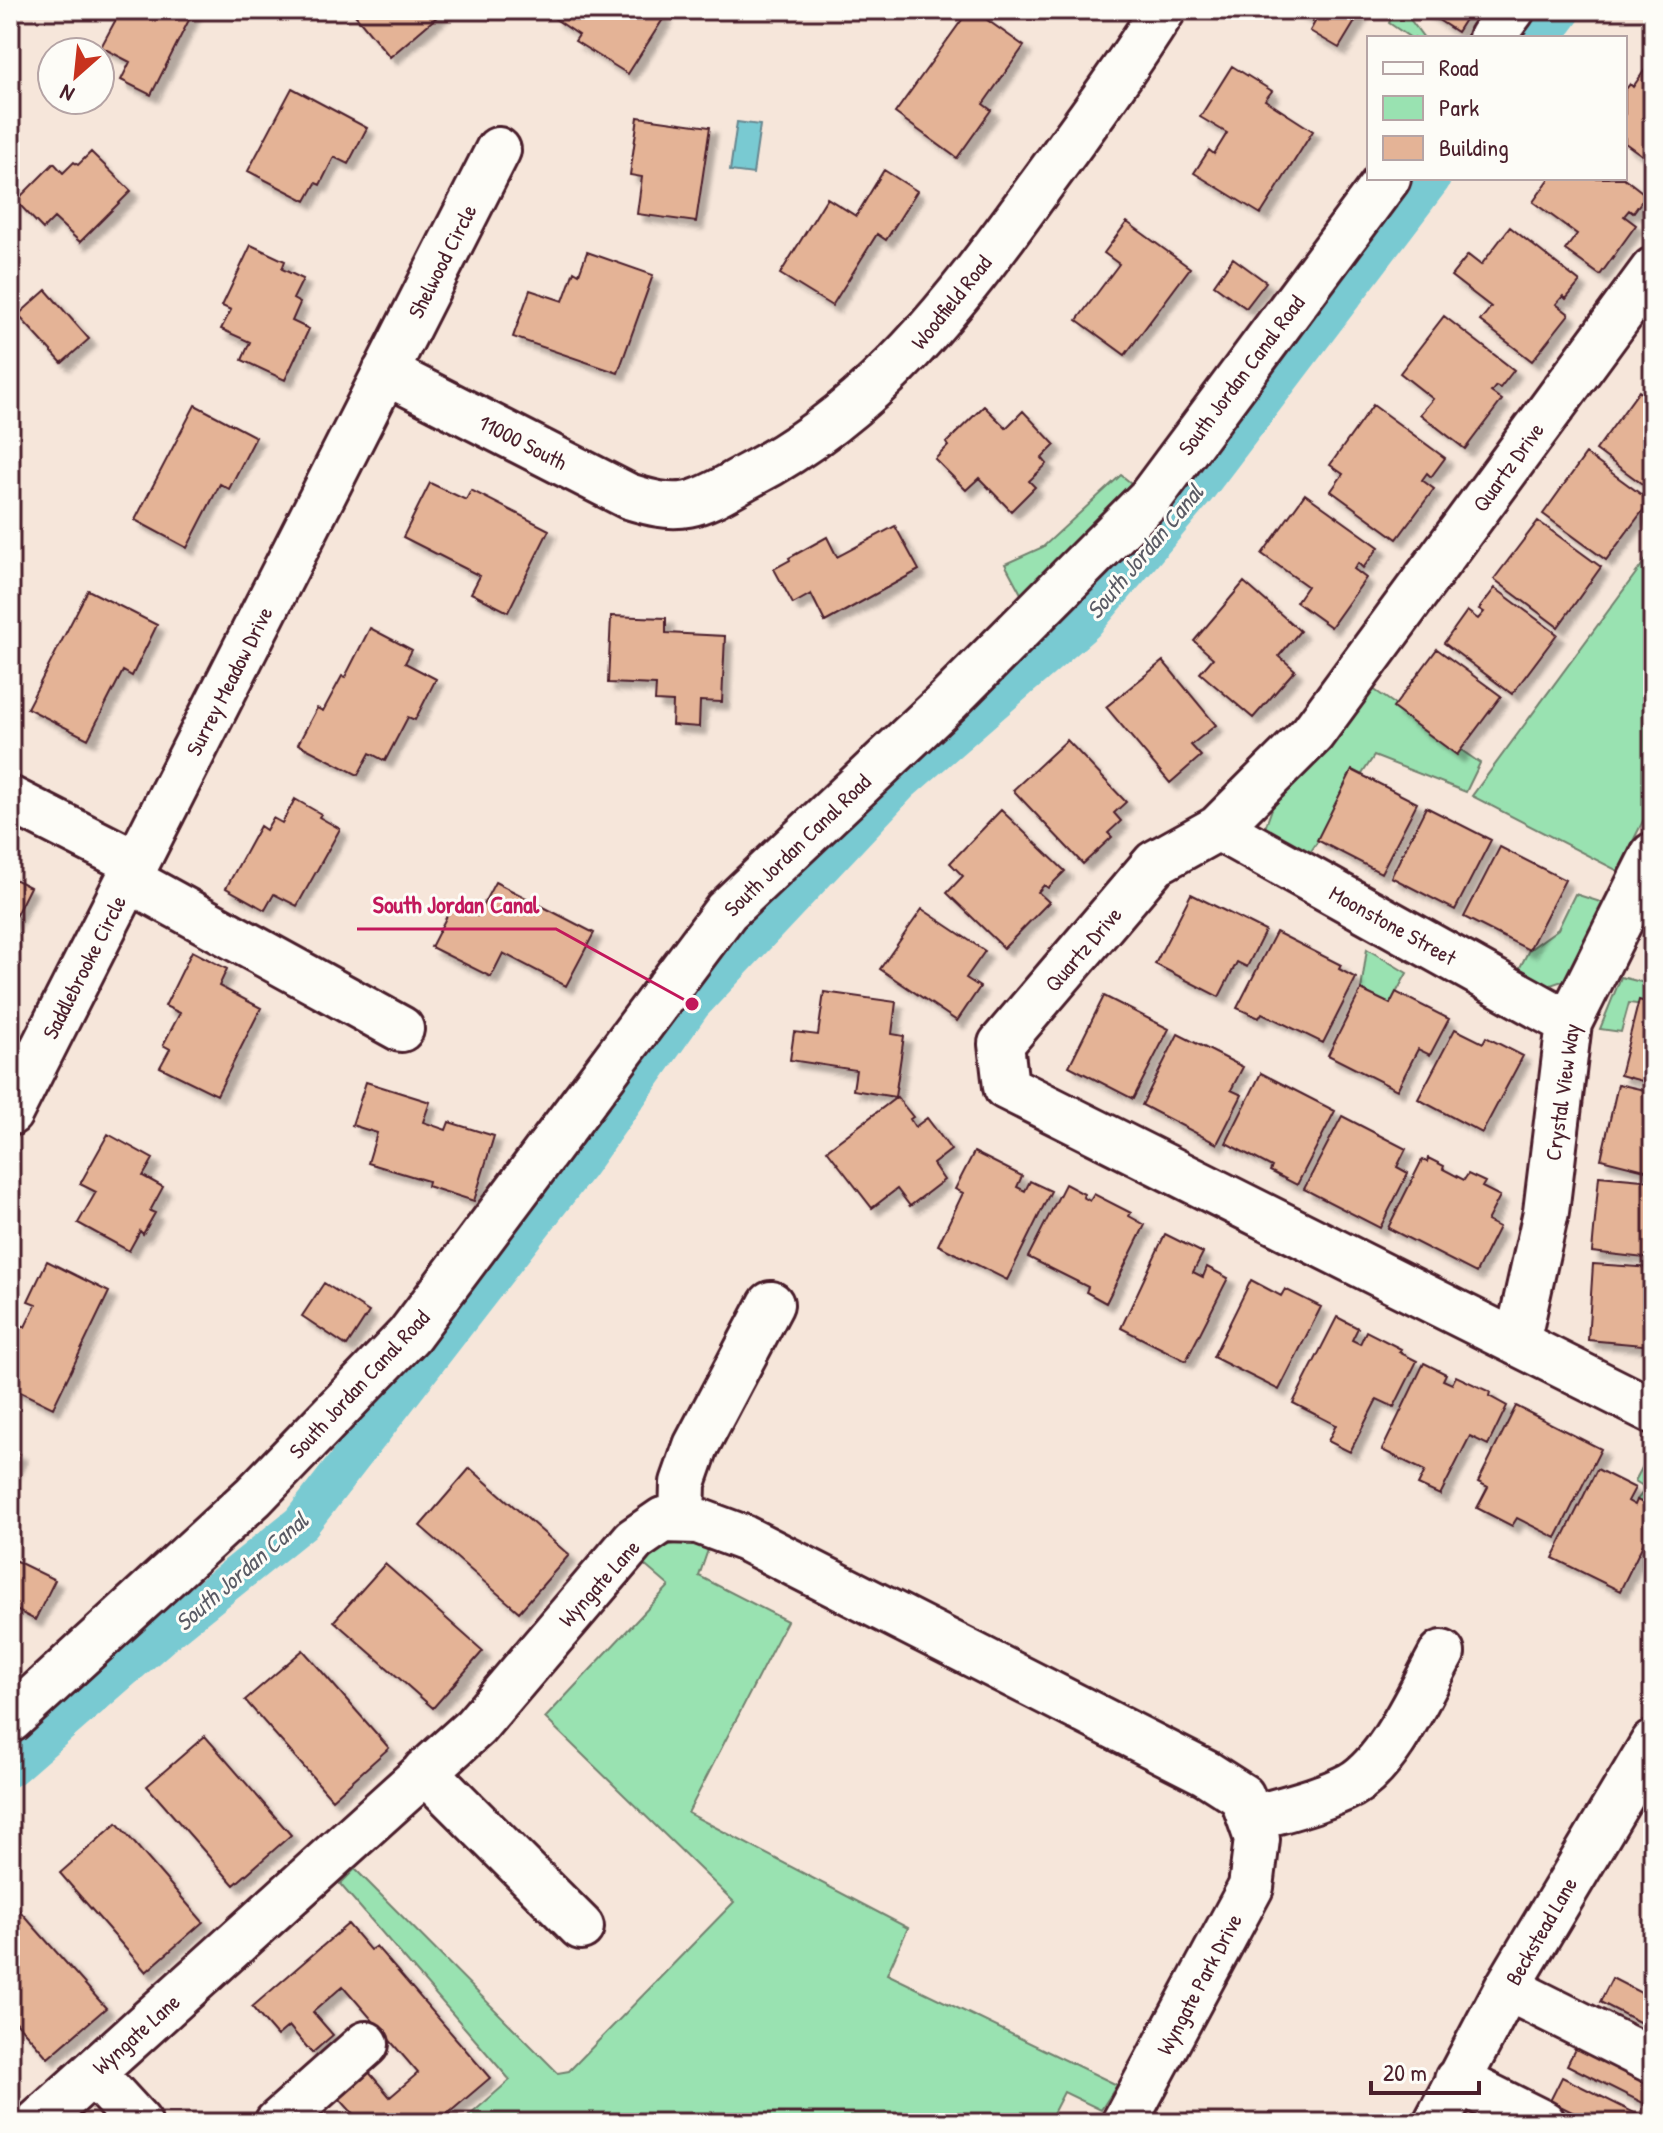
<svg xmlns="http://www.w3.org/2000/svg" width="1663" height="2133" viewBox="0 0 1663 2133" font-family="'Patrick Hand',sans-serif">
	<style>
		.green { fill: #99e2b1; stroke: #72806e; stroke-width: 2 }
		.water { fill: #79cad2; stroke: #66868f; stroke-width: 2 }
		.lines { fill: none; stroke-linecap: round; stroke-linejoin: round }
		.canal { stroke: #79cad2; stroke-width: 38 }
		.building { fill: #e4b396; stroke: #4a1f2b; stroke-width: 2; filter: url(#shadow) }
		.minor-casing { stroke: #4a1f2b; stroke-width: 50 }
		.minor { stroke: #fdfcf7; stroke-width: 44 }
		.labels { text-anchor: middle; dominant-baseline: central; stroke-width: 6; stroke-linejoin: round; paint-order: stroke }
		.street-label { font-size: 22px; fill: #4a1f2b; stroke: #fdfcf7 }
		.water-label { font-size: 24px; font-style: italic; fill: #5a5b65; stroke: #fdfcf7 }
		.leader { fill: none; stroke: #c2185b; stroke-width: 3 }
		.callout-dot { fill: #c2185b; stroke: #fdfcf7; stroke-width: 3 }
		.callout-label { font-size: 24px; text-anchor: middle; font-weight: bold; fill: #c2185b; stroke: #fdfcf7; stroke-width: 6; stroke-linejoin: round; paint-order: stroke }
	</style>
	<defs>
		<filter id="shadow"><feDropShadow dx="7" dy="7" stdDeviation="2" flood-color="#0004"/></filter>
	</defs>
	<rect width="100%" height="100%" fill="#f6e6da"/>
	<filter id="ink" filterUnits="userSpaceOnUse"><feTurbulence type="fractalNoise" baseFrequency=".0125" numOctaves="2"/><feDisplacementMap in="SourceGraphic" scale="16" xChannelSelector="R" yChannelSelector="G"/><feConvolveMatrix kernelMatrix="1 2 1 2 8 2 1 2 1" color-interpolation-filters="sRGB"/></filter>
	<g filter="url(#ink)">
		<!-- green -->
		<path class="green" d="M1395 10H1403L1424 38H1411L1389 23Z
			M1121 475 1150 498 1033 616 1005 564 1043 547Z
			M1653 550V801L1618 871 1472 796Z
			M1373 689 1480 763 1466 792 1374 756 1304 862 1278 848 1265 828 1278 792Z
			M1575 894 1607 904 1574 977 1545 987 1515 977 1529 950 1558 929Z
			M1367 949 1407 973 1390 1004 1361 990Z
			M1621 977 1653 985V1006L1629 1003 1621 1032 1600 1029Z
			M1653 1447V1508L1637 1500 1646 1488 1635 1481Z
			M699 1541 710 1544 699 1576 787 1621 688 1813 908 1928 887 1974 1117 2085 1101 2110 1064 2092 1048 2123H461L510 2080 340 1884 355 1869 558 2073 569 2071 734 1902 545 1718 669 1586 642 1563C660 1543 673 1544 699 1541Z"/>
		<!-- water -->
		<path class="water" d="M737 122 760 125 753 174 730 171Z"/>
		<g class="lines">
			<!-- canal -->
			<path class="canal" d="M1542 38 1563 10
				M10 1768 168 1630 301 1523 579 1164 692 1004 900 783 1084 623 1195 491 1432 178"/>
		</g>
		<!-- building -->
		<path class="building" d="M121 10H194L151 95 121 80 130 62 101 47Z
			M351 10H445L390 57Z
			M550 10H655L665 16 628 74 575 41 579 35 554 18 557 15Z
			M969 10H973L1024 46 983 104 991 110 957 158 895 113Z
			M1294 10H1362L1339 48 1310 31 1315 22Z
			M1423 10H1471L1457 32Z
			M1232 66 1272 91 1265 100 1313 131 1261 214 1194 173 1209 150 1214 154 1227 133 1200 117Z
			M1646 68 1653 72V163L1625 143V90L1630 84 1633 87Z
			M292 88 367 128 348 164 334 157 320 185 316 183 306 201 248 171Z
			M638 117 710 127 696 222 637 214 642 177 630 175Z
			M91 152 131 191 80 242 54 218 43 229 16 201 54 163 63 173 74 162 78 165Z
			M884 170 917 191 886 240 877 234 832 306 780 274 827 198 856 216Z
			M1550 178H1624L1646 195 1633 213 1629 210 1624 216 1636 225 1600 275 1565 250 1577 234 1533 202Z
			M1127 222 1190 268 1125 355 1077 320 1119 264 1104 253Z
			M1510 227 1580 282 1566 299 1563 296 1556 304 1569 314 1532 361 1480 321 1491 307 1451 276 1468 255 1481 265Z
			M251 245 285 261 282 269 303 279 293 299 300 303 292 321 309 329 285 380 242 360 250 342 221 329 231 310 222 306Z
			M587 252 653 275 618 373 513 337 530 290 563 301 574 271 579 274Z
			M1233 258 1266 282 1246 308 1214 285Z
			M46 290 89 339 62 363 18 315Z
			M1444 316 1514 370 1500 388 1496 386 1491 392 1502 400 1465 449 1420 414 1433 399 1400 373Z
			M1653 375V394L1644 387Z
			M1639 391 1653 401V492L1596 450Z
			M195 405 256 437 229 489 220 484 187 548 135 520Z
			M1373 405 1445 458 1431 477 1427 473 1422 480 1434 489 1397 539 1331 491 1343 474 1330 465Z
			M984 406 1006 428 1023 411 1055 445 1042 458 1047 464 1029 481 1035 487 1011 511 979 478 966 490 935 459 948 446 946 443Z
			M1586 454 1650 501 1606 560 1543 514Z
			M430 483 466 500 471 490 549 530 508 612 471 593 480 576 403 537Z
			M1305 494 1379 547 1363 568 1358 563 1354 569 1366 578 1331 627 1296 602 1307 586 1262 554Z
			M1538 521 1601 567 1558 627 1494 579Z
			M895 526 919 570 825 622 811 594 793 604 774 569 790 560 789 558 827 537 837 557Z
			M1244 582 1300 631 1279 656 1295 670 1253 718 1200 673 1213 658 1194 641Z
			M1495 588 1557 634 1512 694 1444 643 1467 611 1478 619 1484 612 1479 609Z
			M88 590 157 625 132 676 123 671 88 739 27 708Z
			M611 616 666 618V633L725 636 722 702 700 701 699 727 672 725 673 702 655 701 656 685 608 683Z
			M370 628 412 650 405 663 436 679 415 720 408 717 385 761 370 753 358 775 298 744 317 708 323 711 342 676 345 677Z
			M1437 649 1501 696 1457 755 1393 708Z
			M1163 661 1216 725 1191 745 1201 756 1170 783 1106 707Z
			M1067 740 1126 802 1114 813 1121 821 1108 833 1112 837 1083 864 1013 790Z
			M1352 770 1417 803 1381 873 1317 840Z
			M295 799 321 814 319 817 340 829 297 906 274 894 265 910 226 888 260 826 266 830 273 818 282 823Z
			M1426 807 1491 840 1455 910 1391 877Z
			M1001 810 1065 871 1048 888 1044 885 1038 892 1049 902 1004 948 947 893 963 876 950 863Z
			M1500 847 1565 880 1529 950 1464 917Z
			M10 877 30 887 10 927Z
			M495 882 594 933 566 986 503 953 491 977 431 947 453 904 477 916Z
			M1191 894 1265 931 1247 967 1237 962 1219 997 1155 964Z
			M922 909 985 951 966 978 980 987 957 1021 880 969Z
			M1276 932 1341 965 1339 969 1356 978 1323 1043 1262 1013 1259 1018 1237 1008Z
			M192 951 227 969 219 986 261 1008 217 1095 160 1067 170 1049 163 1045 180 1013 165 1006Z
			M1653 963V989L1644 985Z
			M1361 990 1390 1004 1396 992 1449 1019 1430 1055 1418 1049 1397 1090 1328 1055Z
			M824 992 896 1002 892 1034 904 1036 895 1097 853 1090 856 1070 790 1060 794 1032 818 1035Z
			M1104 996 1169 1029 1133 1099 1069 1066Z
			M1639 1000 1653 1004V1084L1620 1075Z
			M1455 1029 1483 1043 1486 1037 1523 1056 1482 1133 1418 1099Z
			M1178 1034 1243 1067 1231 1090 1242 1095 1217 1144 1142 1105Z
			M1261 1073 1335 1111 1297 1185 1270 1171 1272 1167 1226 1143Z
			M366 1082 430 1102 423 1122 446 1130 449 1122 494 1136 474 1201 427 1186 428 1181 368 1163 377 1133 352 1125Z
			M1618 1084 1653 1092V1172L1601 1159Z
			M897 1097 913 1117 910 1119 915 1127 927 1118 951 1150 933 1164 944 1180 910 1206 897 1189 872 1208 827 1150Z
			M1342 1116 1406 1149 1397 1167 1408 1173 1380 1228 1304 1189Z
			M108 1134 153 1159 143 1176 163 1187 150 1211 155 1213 143 1234 140 1231 129 1251 78 1223 96 1192 80 1184Z
			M974 1152 1022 1176 1017 1187 1025 1191 1030 1181 1051 1191 1007 1280 938 1245 963 1193 955 1189Z
			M1428 1158 1444 1166 1443 1169 1464 1180 1468 1174 1485 1182 1482 1187 1500 1196 1487 1221 1499 1227 1476 1273 1388 1228 1422 1160 1427 1162Z
			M1599 1176 1653 1181V1259L1592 1252Z
			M1065 1184 1084 1194 1083 1197 1090 1201 1094 1194 1131 1213 1129 1216 1145 1225 1106 1303 1086 1292 1088 1287 1028 1257Z
			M1165 1234 1203 1253 1193 1272 1203 1277 1207 1267 1228 1278 1186 1361 1121 1328Z
			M47 1261 109 1292 53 1408 10 1387V1319L25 1327 36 1304 28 1301Z
			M1593 1264 1653 1268V1346L1588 1340Z
			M1251 1280 1281 1296 1285 1289 1321 1307 1279 1390 1213 1357Z
			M324 1283 369 1312 347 1346 302 1316Z
			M1337 1317 1358 1328 1352 1340 1360 1344 1366 1331 1401 1349 1399 1352 1417 1361 1394 1407 1377 1399 1350 1452 1328 1441 1336 1425 1293 1403Z
			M1424 1363 1446 1374 1443 1380 1452 1384 1456 1376 1490 1392 1489 1396 1507 1406 1488 1445 1470 1436 1440 1495 1418 1485 1425 1471 1382 1450Z
			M1516 1406 1601 1449 1556 1538 1517 1518 1512 1526 1477 1508 1488 1487 1478 1482Z
			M10 1449 20 1454 10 1476Z
			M470 1468 569 1555 519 1612 420 1526Z
			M1597 1469 1635 1488 1628 1501 1635 1505 1637 1500 1653 1508V1524L1620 1591 1553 1558Z
			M10 1558 55 1580 35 1620 10 1607Z
			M385 1564 483 1651 433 1708 334 1621Z
			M303 1650 389 1748 332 1799 245 1700Z
			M205 1736 291 1835 234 1885 147 1786Z
			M117 1823 203 1922 146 1972 60 1873Z
			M19 1910 106 2008 48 2058 10 2015V1918Z
			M348 1924 370 1950 376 1946 490 2078 437 2123H352L357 2118 338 2097 368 2071 390 2097 418 2073 343 1986 313 2012 333 2035 312 2053 289 2026 277 2036 252 2007Z
			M1612 1978 1653 1999V2029L1600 2002Z
			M1579 2041 1653 2079V2108L1567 2065Z
			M1562 2077 1653 2122V2123H1594L1550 2101Z"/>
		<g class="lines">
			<defs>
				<path id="minor" d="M1491 38 1512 10
					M1653 270 1312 734 1218 828 1155 863 1001 1044 1006 1087 1653 1411
					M385 372 628 496C648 502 667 508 688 504 709 500 729 486 748 476 876 410 956 302 1038 189 1081 130 1124 72 1163 10
					M10 799 136 863
					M1218 828 1569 1023
					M128 879 401 1029
					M10 1113 498 150
					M1517 1343 1546 1212 1569 1023 1653 855
					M682 1520 683 1483 696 1446 771 1304
					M10 1720 254 1496 409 1335 726 911 949 700 1150 498 1388 178
					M425 1771 581 1927
					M1250 1819C1283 1809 1320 1801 1351 1785 1390 1763 1420 1692 1442 1653
					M1507 1988 1653 2061
					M93 2073 139 2123
					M1457 2080 1543 2123
					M37 2123 475 1727 634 1540 663 1520 698 1521 744 1538 1206 1773 1242 1796 1257 1839 1251 1887 1124 2123
					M277 2123 366 2044
					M1436 2123 1507 1988 1653 1743"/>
			</defs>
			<!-- minor casing -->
			<use href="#minor" class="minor-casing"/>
			<!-- minor -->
			<use href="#minor" class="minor"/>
		</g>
	</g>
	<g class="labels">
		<!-- street labels -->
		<g class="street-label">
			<text transform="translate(442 261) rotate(-63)">Shelwood Circle</text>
			<text transform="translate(951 302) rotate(-51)">Woodfield Road</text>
			<text transform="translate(1241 375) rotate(-53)">South Jordan Canal Road</text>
			<text transform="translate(523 442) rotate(27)">11000 South</text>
			<text transform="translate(1508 467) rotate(-54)">Quartz Drive</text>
			<text transform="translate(229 681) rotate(-63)">Surrey Meadow Drive</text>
			<text transform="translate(797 845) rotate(-44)">South Jordan Canal Road</text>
			<text transform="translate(1393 925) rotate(29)">Moonstone Street</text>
			<text transform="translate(1083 949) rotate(-49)">Quartz Drive</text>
			<text transform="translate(84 967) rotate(-63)">Saddlebrooke Circle</text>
			<text transform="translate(1562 1092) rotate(-82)">Crystal View Way</text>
			<text transform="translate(359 1384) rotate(-47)">South Jordan Canal Road</text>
			<text transform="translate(599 1583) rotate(-48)">Wyngate Lane</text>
			<text transform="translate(1541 1931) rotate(-60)">Beckstead Lane</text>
			<text transform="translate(1199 1984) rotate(-62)">Wyngate Park Drive</text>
			<text transform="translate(136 2034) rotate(-42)">Wyngate Lane</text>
		</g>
		<!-- water labels -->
		<g class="water-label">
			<text transform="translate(1144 551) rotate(-50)">South Jordan Canal</text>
			<text transform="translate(241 1571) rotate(-41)">South Jordan Canal</text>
		</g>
	</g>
	<!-- callouts -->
	<path class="leader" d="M692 1004L556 929H357"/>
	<circle class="callout-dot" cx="692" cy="1004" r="8"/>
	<g class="callout-label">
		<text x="456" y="913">South Jordan Canal</text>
	</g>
	<!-- margin -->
	<rect width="1663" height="2133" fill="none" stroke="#fdfcf7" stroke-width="40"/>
	<rect x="20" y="20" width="1623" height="2093" fill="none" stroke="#4a1f2b" stroke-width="3" filter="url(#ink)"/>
	<!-- legend -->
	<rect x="1367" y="36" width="260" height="144" fill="#fdfcf7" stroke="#b5a4a5" stroke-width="2"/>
	<rect x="1383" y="62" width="40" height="12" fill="#fdfcf7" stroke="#b5a4a5" stroke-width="2"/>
	<text x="1439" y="76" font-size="24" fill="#4a1f2b">Road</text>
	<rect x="1383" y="96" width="40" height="24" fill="#99e2b1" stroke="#b5a4a5" stroke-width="2"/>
	<text x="1439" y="116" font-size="24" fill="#4a1f2b">Park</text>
	<rect x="1383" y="136" width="40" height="24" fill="#e4b396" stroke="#b5a4a5" stroke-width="2"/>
	<text x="1439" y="156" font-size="24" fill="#4a1f2b">Building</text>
	<!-- north arrow -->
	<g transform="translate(76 76) rotate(207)"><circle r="38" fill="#fdfcf7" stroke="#b5a4a5" stroke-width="2"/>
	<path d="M0-6L14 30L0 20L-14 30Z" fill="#c8321e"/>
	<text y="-12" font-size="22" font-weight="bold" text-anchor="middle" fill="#4a1f2b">N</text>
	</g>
	<!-- scale -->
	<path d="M1371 2081v12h108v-12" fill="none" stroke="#4a1f2b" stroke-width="4"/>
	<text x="1383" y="2081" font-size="24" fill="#4a1f2b" stroke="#fdfcf7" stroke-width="6" paint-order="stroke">20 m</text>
</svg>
